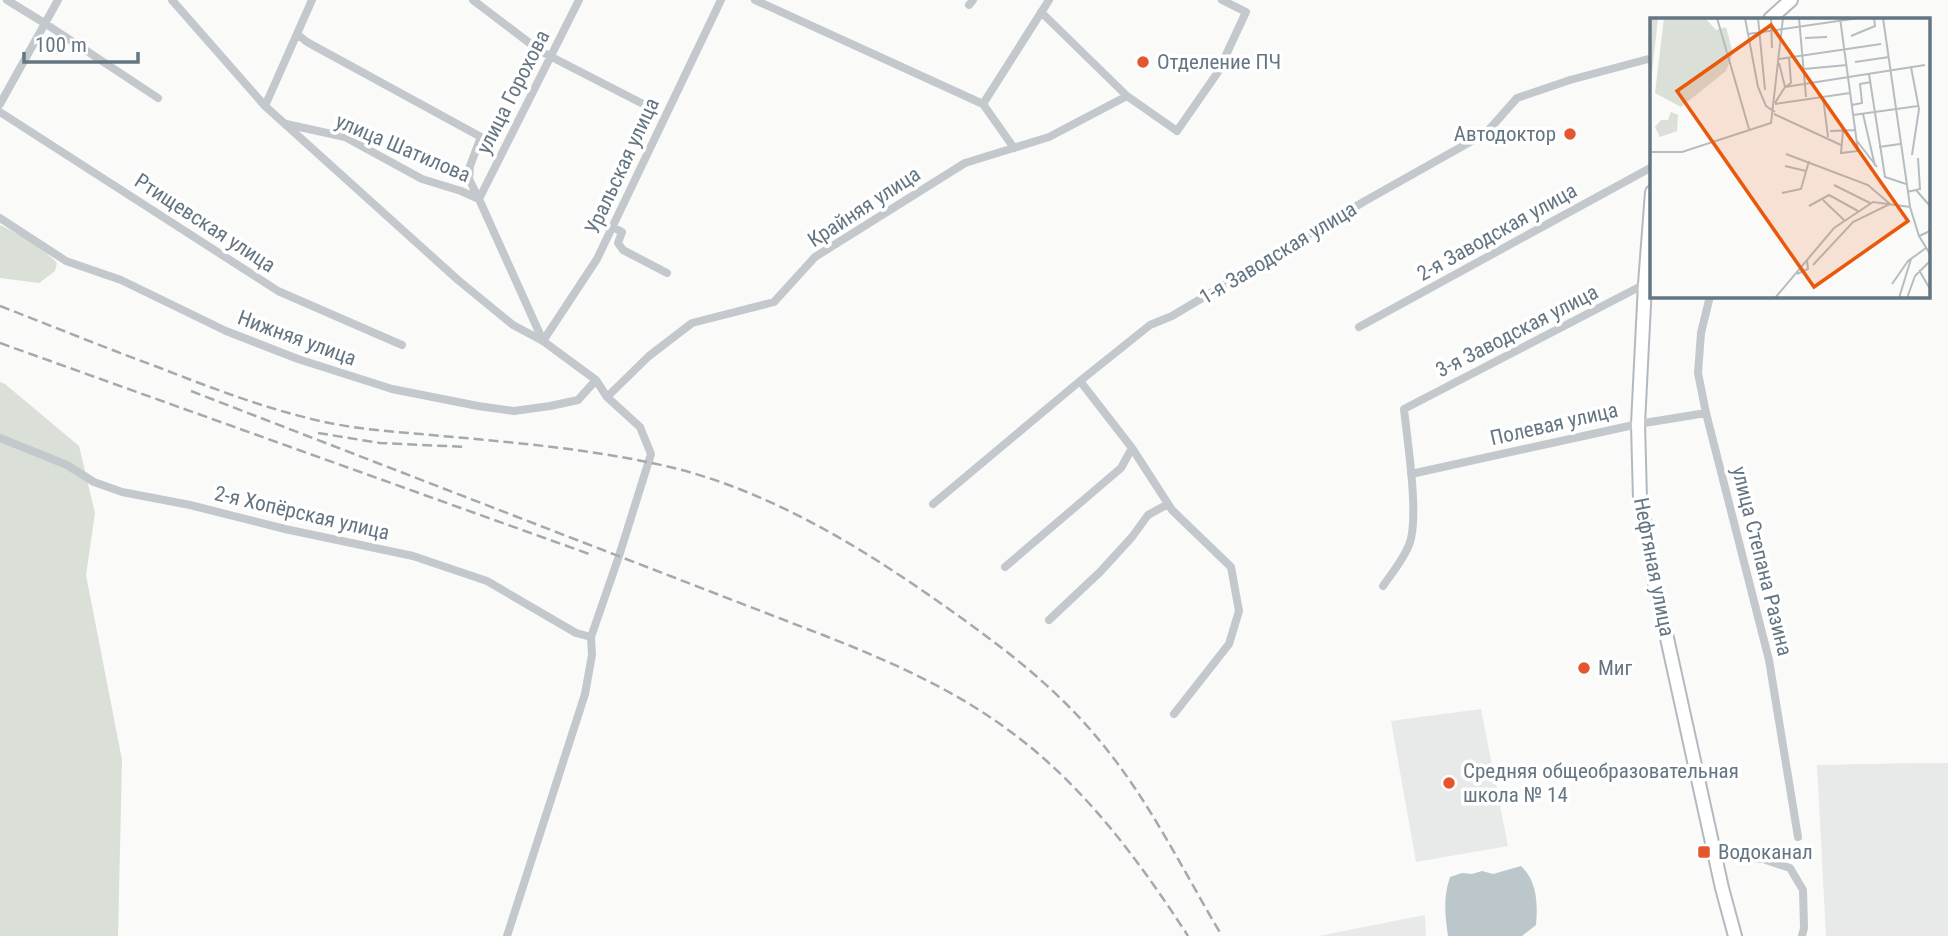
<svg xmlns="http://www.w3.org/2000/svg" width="1948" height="936" viewBox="0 0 1948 936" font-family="'Roboto Condensed',sans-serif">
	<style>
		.built { fill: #e8e9e9 }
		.green { fill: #dadfd7 }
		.water { fill: #bbc7cb }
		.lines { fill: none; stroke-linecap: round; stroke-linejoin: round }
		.secondary-casing { stroke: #b3babf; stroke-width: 16 }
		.street { stroke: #c3c8cc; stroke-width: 8 }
		.secondary { stroke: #fff; stroke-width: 12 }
		.rail { stroke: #a2aab0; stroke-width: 2.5; stroke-dasharray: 10 5; stroke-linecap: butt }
		.poi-dot { fill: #e4572e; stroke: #fff; stroke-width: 2.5 }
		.labels { text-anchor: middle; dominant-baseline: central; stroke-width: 7; stroke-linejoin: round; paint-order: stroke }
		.poi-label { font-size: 21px; fill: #657683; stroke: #fff; text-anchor: start }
		.street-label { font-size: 21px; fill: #657683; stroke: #fff }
		.inset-road { fill: none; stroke: #b5bdc2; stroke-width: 2 }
		.view { fill: #e8590c; fill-opacity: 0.15; stroke: #e8590c; stroke-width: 3.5 }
		.inset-edge { fill: none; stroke: #657683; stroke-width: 3.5 }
	</style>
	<rect width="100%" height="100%" fill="#fafaf8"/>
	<!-- built -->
	<path class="built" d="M1481 709 1508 846 1416 862 1391 721Z
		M1919 763H1948V936H1826L1817 765Z
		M1425 915 1426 936H1318Z"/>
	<!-- green -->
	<path class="green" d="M0 225C20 235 41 246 57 263L55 271 39 283 0 278Z
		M0 382 5 384 79 446 95 513 86 575 122 760 118 936H0Z"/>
	<!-- water -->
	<path class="water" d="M1521 866C1537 881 1538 904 1536 925L1522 936H1448C1445 915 1443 897 1450 877L1462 873 1472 874 1482 871 1493 874Z"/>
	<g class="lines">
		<defs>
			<path id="secondary" d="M1770 19 1791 0
				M1652 192 1645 284 1638 424 1640 499 1654 579 1722 888 1735 936"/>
		</defs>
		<!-- secondary casing -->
		<use href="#secondary" class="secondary-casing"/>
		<!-- street -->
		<path class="street" d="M7 0 46 24 158 98
			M172 0 265 106 458 280 513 325 543 341 596 380 607 397 640 427 651 454 619 556 591 637 592 655 585 694 507 936
			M473 0 540 51 645 105
			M755 0 983 104 1014 148
			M969 5 973 0
			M1041 12 1127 96 1177 131 1218 72 1246 12 1222 0
			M297 34 307 42 481 137 470 166 469 179 479 199
			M0 104 58 0
			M983 104 1049 0
			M265 106 312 0
			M0 112 278 291 402 345
			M286 124 345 137 422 179 461 191 479 199 543 341
			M479 199 579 0
			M0 218 66 261 121 280 226 331 298 359 392 389 478 406 514 411 550 406 578 400 596 380
			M613 227 622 232 618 243 623 250 667 273
			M1710 296 1701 333 1698 373 1706 413 1769 660 1798 837
			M1359 327 1652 167
			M543 341 597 259 721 0
			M1080 381 1132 448 1172 510 1231 567 1239 611 1229 644 1174 714
			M607 397 649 356 692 323 774 302 815 257 965 163 1049 137 1127 96
			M0 438 67 465 94 482 122 492 190 505 285 529 413 556 487 581 576 633 591 637
			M1411 474 1638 424 1706 413
			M933 504 1080 381 1150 325 1172 316 1365 201 1486 133 1517 98 1570 80 1652 58
			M1005 567 1121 468 1132 448
			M1383 586C1392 573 1403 560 1409 545 1420 519 1407 439 1404 409L1645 284
			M1049 620 1100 572 1132 537 1148 515 1168 504
			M1714 855 1763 859 1790 868 1803 890 1804 928 1802 936"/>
		<!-- secondary -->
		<use href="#secondary" class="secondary"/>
		<!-- rail -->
		<path class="rail" d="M0 306C52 326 103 347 155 366 209 387 263 408 320 421 359 430 401 432 442 436 521 443 601 450 678 469 778 495 869 552 953 612 1008 651 1061 692 1104 746 1151 804 1184 872 1222 936
			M0 343 592 555
			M191 391 823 635C887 660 951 688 1007 729 1083 784 1138 859 1188 936
			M318 433 380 443 467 447"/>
	</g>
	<!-- markers -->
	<g class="poi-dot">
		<circle cx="1143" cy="62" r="7"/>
		<circle cx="1570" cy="134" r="7"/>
		<circle cx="1584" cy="668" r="7"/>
		<circle cx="1449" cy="783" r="7"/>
		<rect x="1697" y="845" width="14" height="14" rx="3.5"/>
	</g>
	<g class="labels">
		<!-- poi labels -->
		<g class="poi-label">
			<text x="1157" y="62">Отделение ПЧ</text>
			<text x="1556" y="134" text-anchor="end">Автодоктор</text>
			<text x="1598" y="668">Миг</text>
			<text x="1463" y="771">Средняя общеобразовательная<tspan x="1463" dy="24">школа № 14</tspan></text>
			<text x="1718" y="852">Водоканал</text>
		</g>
		<!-- street labels -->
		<g class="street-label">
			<text transform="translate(513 92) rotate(-63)">улица Горохова</text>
			<text transform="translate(403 148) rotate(23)">улица Шатилова</text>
			<text transform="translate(622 166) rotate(-65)">Уральская улица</text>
			<text transform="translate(864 207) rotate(-33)">Крайняя улица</text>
			<text transform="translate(205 223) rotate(33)">Ртищевская улица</text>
			<text transform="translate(1497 232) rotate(-29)">2-я Заводская улица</text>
			<text transform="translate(1278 253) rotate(-31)">1-я Заводская улица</text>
			<text transform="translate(1517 331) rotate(-27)">3-я Заводская улица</text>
			<text transform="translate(297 338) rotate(20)">Нижняя улица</text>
			<text transform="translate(1554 424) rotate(-13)">Полевая улица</text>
			<text transform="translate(302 513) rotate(13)">2-я Хопёрская улица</text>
			<text transform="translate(1762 561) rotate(76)">улица Степана Разина</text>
			<text transform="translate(1654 567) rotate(79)">Нефтяная улица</text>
		</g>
	</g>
	<!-- overview -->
	<g transform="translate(1650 18)">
		<rect width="280" height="280" fill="#fafaf8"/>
		<path d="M0 0H8L0 72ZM14 0H55L66 12 76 9 83 35 76 53 31 89 5 75ZM21 94 28 97 27 113 10 119 5 109 11 102H18Z" fill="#dadfd7"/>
		<path class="inset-road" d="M67 0 99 111M95 0 108 69 116 88 125 94M108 0 115 72M121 0 122 30M149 0 156 79M190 0 208 133 191 135 193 113M233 0 260 188M98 16 209 0M201 18 225 8 224 0M155 20 177 19M129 41 231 26M205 44 239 39M261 49 269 91 262 137M154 51 197 47M219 56 235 159 256 166M135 69 275 47M135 69 141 65 139 39M173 79 178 119M125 85 135 69 129 45M125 86 200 75M202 87 212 85 210 66 221 64M124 96 191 127M213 96 225 148M203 97 268 88M180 113 205 112M207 123 227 149M229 129 250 126M0 134H32L121 105 133 0M136 136 218 167 240 186 203 204 163 247M135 148 156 153M184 167 220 185M266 172 280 188M257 174 270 171 268 140M132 175 151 171 159 143M173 182 194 202M159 188 179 177 208 193M269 218 280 236M269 252 280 271M147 256 158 251 157 242M242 266 258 243 276 230M125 280 184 210 223 184 260 189 269 218 280 213M249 280 261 241M257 280 265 258 280 243"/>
		<path class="view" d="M121 7 258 203 164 269 27 73Z"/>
		<rect width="280" height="280" class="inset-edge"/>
	</g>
	<!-- scale -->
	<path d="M24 52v10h114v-10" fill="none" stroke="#657683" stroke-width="3.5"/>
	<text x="35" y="52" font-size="21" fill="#657683" stroke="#ffffff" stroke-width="5" paint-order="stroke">100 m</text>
</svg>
